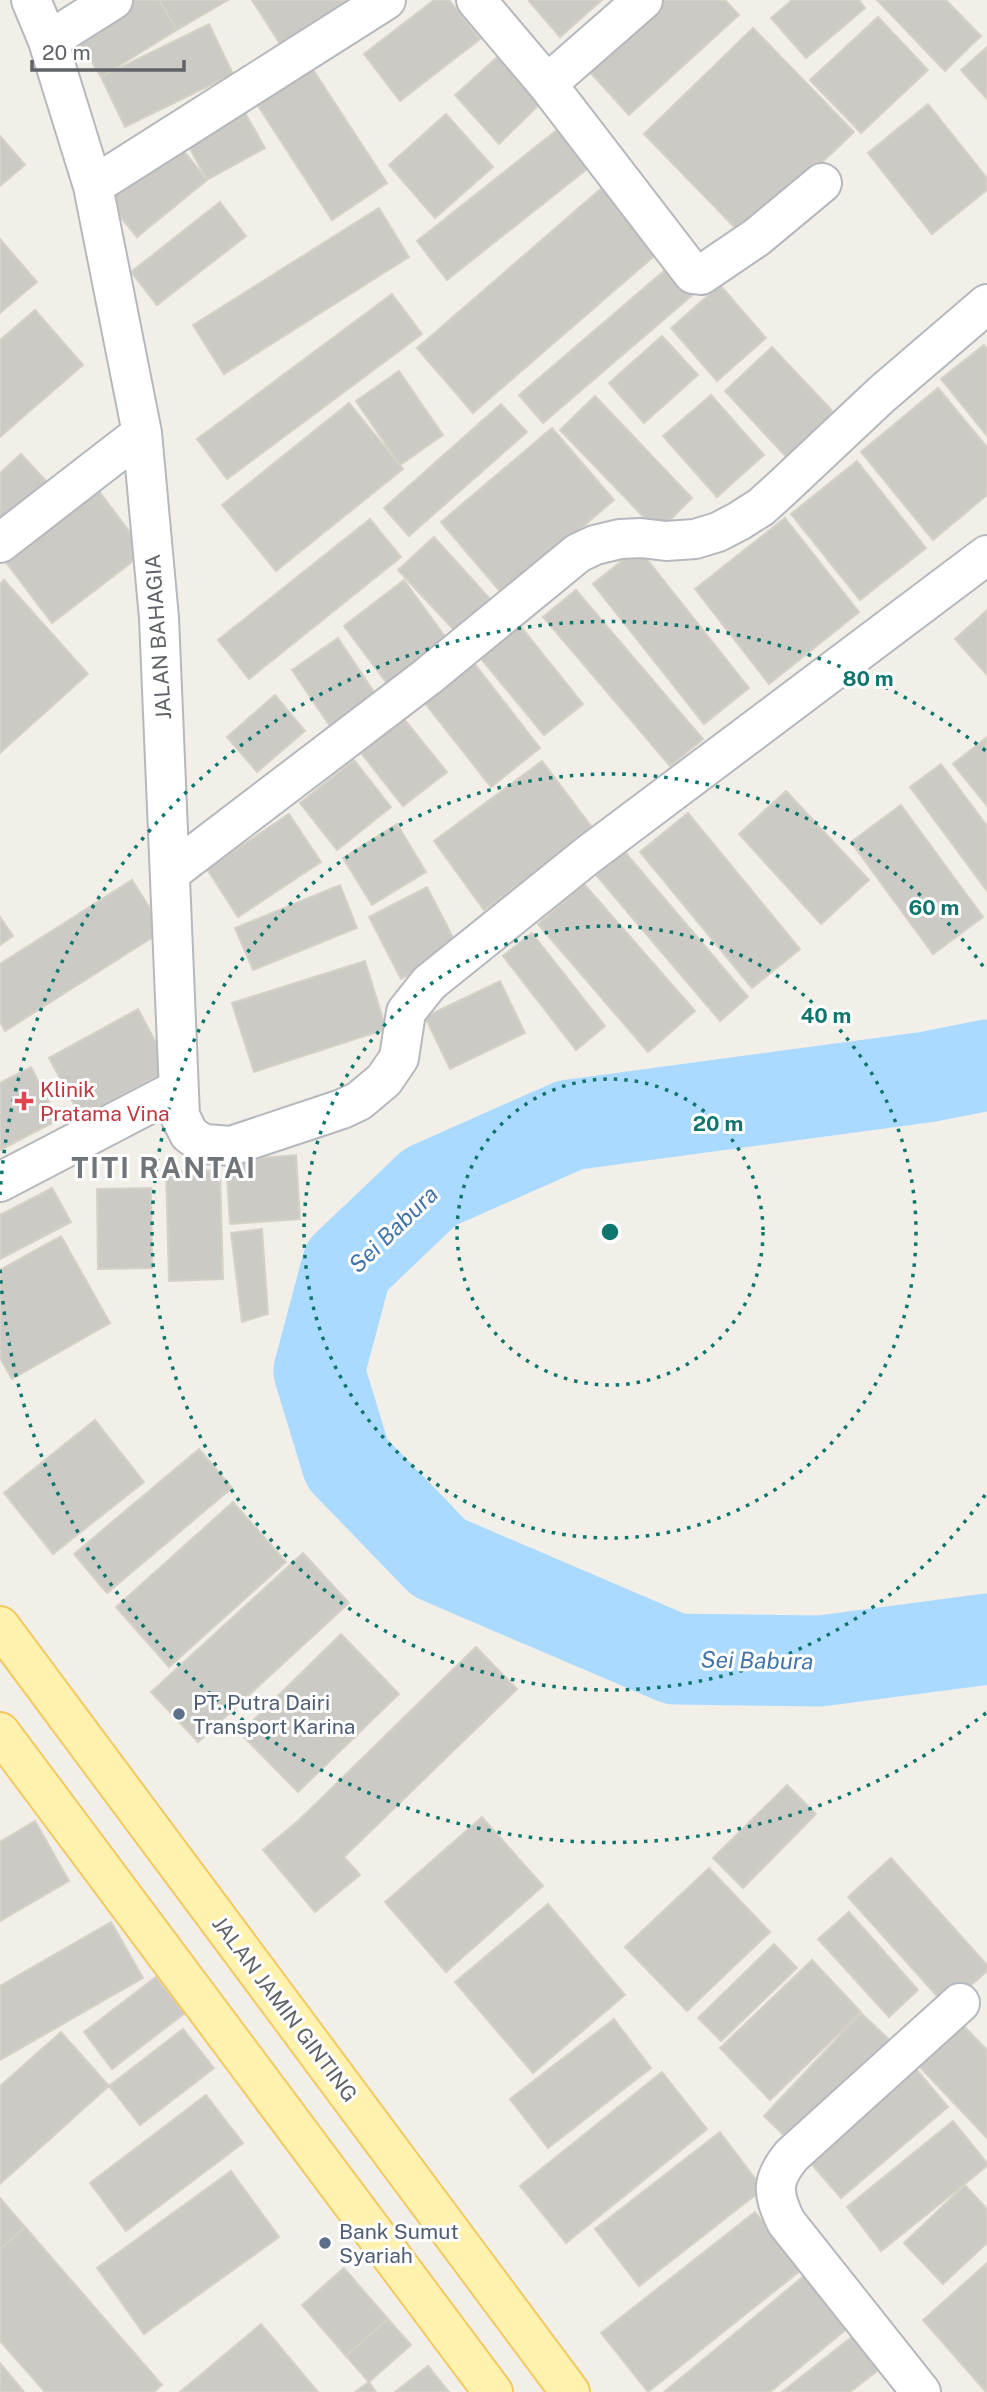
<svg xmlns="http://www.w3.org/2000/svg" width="987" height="2392" viewBox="0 0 987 2392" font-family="'Public Sans',sans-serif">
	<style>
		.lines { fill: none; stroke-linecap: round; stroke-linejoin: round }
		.river { stroke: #aadaff; stroke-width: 91 }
		.building { fill: #cccac5; stroke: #d6d1c6; stroke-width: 2 }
		.minor-casing { stroke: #b5b8bc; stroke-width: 42 }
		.major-casing { stroke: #f2c960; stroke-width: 42 }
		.minor { stroke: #fff; stroke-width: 38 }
		.major { stroke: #fff2af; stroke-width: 38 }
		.ring { fill: none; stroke: #0f766e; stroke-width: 3.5; stroke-dasharray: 3.5 7 }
		.health-dot { fill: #e0444e; stroke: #fff; stroke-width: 2.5 }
		.service-dot { fill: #5c6f8a; stroke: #fff; stroke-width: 2.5 }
		.labels { text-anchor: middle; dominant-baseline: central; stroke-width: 6; stroke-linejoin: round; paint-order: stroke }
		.street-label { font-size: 21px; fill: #5f6368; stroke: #fff }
		.health-label { font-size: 21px; fill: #be3a42; stroke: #fff; text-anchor: start }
		.service-label { font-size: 21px; fill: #4e5e75; stroke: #fff; text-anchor: start }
		.water-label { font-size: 23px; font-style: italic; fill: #4174aa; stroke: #fff }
		.district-label { font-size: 28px; font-weight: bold; letter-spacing: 2px; fill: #70757a; stroke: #fff }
		.centre { fill: #0f766e; stroke: #fff; stroke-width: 3.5 }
		.ring-label { font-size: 21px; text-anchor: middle; font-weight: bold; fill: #0f766e; stroke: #fff; stroke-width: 6; stroke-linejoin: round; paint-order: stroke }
	</style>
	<rect width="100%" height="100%" fill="#f1efe8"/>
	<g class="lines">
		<!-- river -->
		<path class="river" d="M987 1065 927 1077 570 1125 430 1187 347 1266 319 1371 347 1463 439 1558 675 1659 820 1661 987 1639"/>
	</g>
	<!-- building -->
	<path class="building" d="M117 0H159L177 30 101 77 71 29Z
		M159 0H228L177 30Z
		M252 0H355L282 47Z
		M434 0H449L480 39 400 101 364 54Z
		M530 0H602L560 37 529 1Z
		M664 0H725L739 15 629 115 588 70Z
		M792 0H859L865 8 806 58 771 18Z
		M877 0H946L981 36 945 71Z
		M878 17 928 70 861 133 810 80Z
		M209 24 233 74 125 127 101 77Z
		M753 28 854 132 744 237 644 134Z
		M987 47V99L961 70Z
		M504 51 546 98 499 144 455 95Z
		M306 59 387 183 332 220 251 95Z
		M240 104 265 148 207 180 183 136Z
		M928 104 987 178V190L932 234 868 153Z
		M446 114 493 167 435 218 389 165Z
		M562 126 592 165 447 280 417 241Z
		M0 136 25 165 0 186Z
		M176 141 207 180 137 237 102 195Z
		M611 180 667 245 473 413 417 348Z
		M220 202 246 236 157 305 131 272Z
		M379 208 409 257 224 374 193 325Z
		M0 239 37 282 0 313Z
		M678 259 702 287 543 423 519 395Z
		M720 285 766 338 717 381 671 328Z
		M392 294 422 334 227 479 197 439Z
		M35 310 83 365 0 437V340Z
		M662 336 698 375 644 423 609 383Z
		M984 345 987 349V436L941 379Z
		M772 347 839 418 791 462 725 391Z
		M399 371 443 435 400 465 356 401Z
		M938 388 987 447V495L933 540 861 452Z
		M711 395 764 455 717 497 663 436Z
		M595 396 692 498 658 532 560 430Z
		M349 403 403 469 276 571 222 505Z
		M501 404 527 432 409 536 384 508Z
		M552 428 614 500 503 595 441 522Z
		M21 454 46 481 0 522V473Z
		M857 461 926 548 860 600 791 514Z
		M98 490 145 552 52 623 5 561Z
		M785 518 859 612 769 684 695 589Z
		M370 519 401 557 249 679 218 640Z
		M434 537 499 609 465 642 398 570Z
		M638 548 749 688 704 724 593 584Z
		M4 580 88 674 0 753V584Z
		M404 580 449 642 389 686 344 626Z
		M576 590 703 739 670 766 543 617Z
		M987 610V675L955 639Z
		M517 622 583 704 544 735 477 654Z
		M338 638 378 698 332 729 292 670Z
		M474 663 540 748 491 787 424 702Z
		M275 695 305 731 257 772 227 737Z
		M404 719 447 772 403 806 361 753Z
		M987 737V806L953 764Z
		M354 760 391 807 337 850 300 803Z
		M542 761 594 830 484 910 434 841Z
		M941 764 987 826V891L910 787Z
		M786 791 869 880 821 924 739 834Z
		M901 805 983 917 933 954 851 842Z
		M688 813 800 949 752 988 640 852Z
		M289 814 321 862 238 917 207 869Z
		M397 824 426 872 372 905 343 858Z
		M619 845 748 997 720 1021 591 869Z
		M132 880 164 930 5 1031 0 1022V964Z
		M584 884 695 1011 648 1052 538 924Z
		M340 885 357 928 253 970 235 928Z
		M427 887 459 949 401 979 369 917Z
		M0 917 13 936 0 945Z
		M532 933 605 1026 576 1050 503 956Z
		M365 961 386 1029 254 1072 232 1003Z
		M500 981 525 1033 450 1069 425 1017Z
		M138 1009 170 1069 81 1117 49 1058Z
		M31 1067 58 1120 0 1150V1083Z
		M296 1155 300 1219 230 1224 226 1161Z
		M220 1170 223 1279 169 1281 166 1171Z
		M52 1188 71 1222 0 1259V1215Z
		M151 1188 152 1268 98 1269 97 1189Z
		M262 1229 268 1314 242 1322 231 1233Z
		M61 1236 110 1323 12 1379 0 1358V1270Z
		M95 1420 144 1482 53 1554 4 1493Z
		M199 1449 232 1488 107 1593 74 1554Z
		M233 1502 286 1562 169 1667 116 1607Z
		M303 1553 349 1603 198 1742 151 1692Z
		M341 1634 399 1694 298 1792 240 1733Z
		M476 1647 517 1689 344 1857 360 1875 315 1912 263 1850 298 1821Z
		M787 1785 816 1814 743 1888 713 1858Z
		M482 1817 543 1886 446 1972 385 1902Z
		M35 1821 69 1881 0 1921V1842Z
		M891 1858 987 1965V1971L947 2007 848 1897Z
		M709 1868 770 1932 687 2011 625 1947Z
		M548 1904 625 1995 533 2073 455 1982Z
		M849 1912 918 1990 889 2017 818 1939Z
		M111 1922 143 1978 0 2060V1986Z
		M774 1944 797 1968 721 2041 698 2018Z
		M812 1960 861 2012 770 2100 720 2048Z
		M156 1977 185 2013 112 2069 84 2032Z
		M861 2013 895 2045 796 2147 764 2116Z
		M614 2019 651 2068 548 2148 510 2099Z
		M960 2022 987 2050V2138L917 2064Z
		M183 2029 214 2068 140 2125 109 2086Z
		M61 2032 109 2086 0 2184V2086Z
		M916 2069 948 2107 841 2198 809 2161Z
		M662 2072 707 2129 566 2243 520 2186Z
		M206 2095 243 2143 126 2231 90 2183Z
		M953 2121 987 2163V2166L881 2251 847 2207Z
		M720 2132 763 2189 639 2286 595 2229Z
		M231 2171 279 2237 144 2334 97 2268Z
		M965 2185 987 2209V2243L943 2284 904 2243Z
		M0 2198 25 2227 0 2249Z
		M755 2212 801 2270 648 2392 601 2333Z
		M25 2227 162 2385 154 2392H45L0 2341V2249Z
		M987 2263V2392H986L923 2320Z
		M344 2268 388 2319 346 2356 302 2305Z
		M805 2275 849 2327 770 2392H664Z
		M388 2319 411 2345 369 2382 346 2356Z
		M261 2324 318 2392H180Z
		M858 2332 885 2365 850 2392H782Z
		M0 2363 24 2392H0Z
		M428 2366 449 2392H395Z
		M369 2382 376 2392H355Z"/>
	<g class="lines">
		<defs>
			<path id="minor" d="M31 0 48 41 93 186 142 433 159 618 180 1116 189 1134 197 1140 205 1144 231 1146 342 1109 359 1101 384 1080 399 1058 406 1012 429 983 588 855 987 555
				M476 0 547 84 643 0
				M48 41 113 0
				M547 84 693 274 701 275 757 237 822 183
				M93 186 386 0
				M0 543 142 433
				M170 873 427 677 578 553 595 545 620 539 641 538 666 541 695 539 718 532 739 521 761 507 782 488 882 394 987 304
				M0 1182 178 1089
				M921 2392 786 2222C772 2193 771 2180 792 2155L960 2003"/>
			<path id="major" d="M0 1626 570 2392
				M0 1732 493 2392"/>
		</defs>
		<!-- minor casing -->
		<use href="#minor" class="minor-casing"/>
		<!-- major casing -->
		<use href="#major" class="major-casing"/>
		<!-- minor -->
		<use href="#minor" class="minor"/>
		<!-- major -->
		<use href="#major" class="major"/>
	</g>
	<!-- distance rings -->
	<g class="ring">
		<circle cx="610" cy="1232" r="153"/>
		<circle cx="610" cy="1232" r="306"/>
		<path d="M985 1495A458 458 0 1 1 985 969"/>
		<path d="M986 1713A611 611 0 0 1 0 1269M0 1195A611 611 0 0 1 986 751"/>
	</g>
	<!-- markers -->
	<path class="health-dot" d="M20.5 1090.5h7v7h7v7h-7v7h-7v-7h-7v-7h7z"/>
	<g class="service-dot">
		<circle cx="179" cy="1714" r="7"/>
		<circle cx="325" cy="2243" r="7"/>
	</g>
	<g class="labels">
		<!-- street labels -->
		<g class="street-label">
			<text transform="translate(158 637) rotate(-94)">JALAN BAHAGIA</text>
			<text transform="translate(285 2009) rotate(53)">JALAN JAMIN GINTING</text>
		</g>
		<!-- health labels -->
		<g class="health-label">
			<text x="40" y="1089">Klinik<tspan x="40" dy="24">Pratama Vina</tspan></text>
		</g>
		<!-- service labels -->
		<g class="service-label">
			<text x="193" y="1702">PT. Putra Dairi<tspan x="193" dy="24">Transport Karina</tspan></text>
			<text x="339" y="2231">Bank Sumut<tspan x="339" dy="24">Syariah</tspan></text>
		</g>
		<!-- water labels -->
		<g class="water-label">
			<text transform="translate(393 1229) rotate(-44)">Sei Babura</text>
			<text transform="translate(757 1660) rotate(1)">Sei Babura</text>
		</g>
		<!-- district labels -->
		<g class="district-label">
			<text x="164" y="1167">TITI RANTAI</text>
		</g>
	</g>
	<circle cx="610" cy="1232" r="10" class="centre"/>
	<g class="ring-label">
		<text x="868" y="686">80 m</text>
		<text x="934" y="915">60 m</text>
		<text x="826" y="1023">40 m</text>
		<text x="718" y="1131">20 m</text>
	</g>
	<!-- scale -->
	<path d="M32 60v10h152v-10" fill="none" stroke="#5f6368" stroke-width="3.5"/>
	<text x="42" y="60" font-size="21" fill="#5f6368" stroke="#ffffff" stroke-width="5" paint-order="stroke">20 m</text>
</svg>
